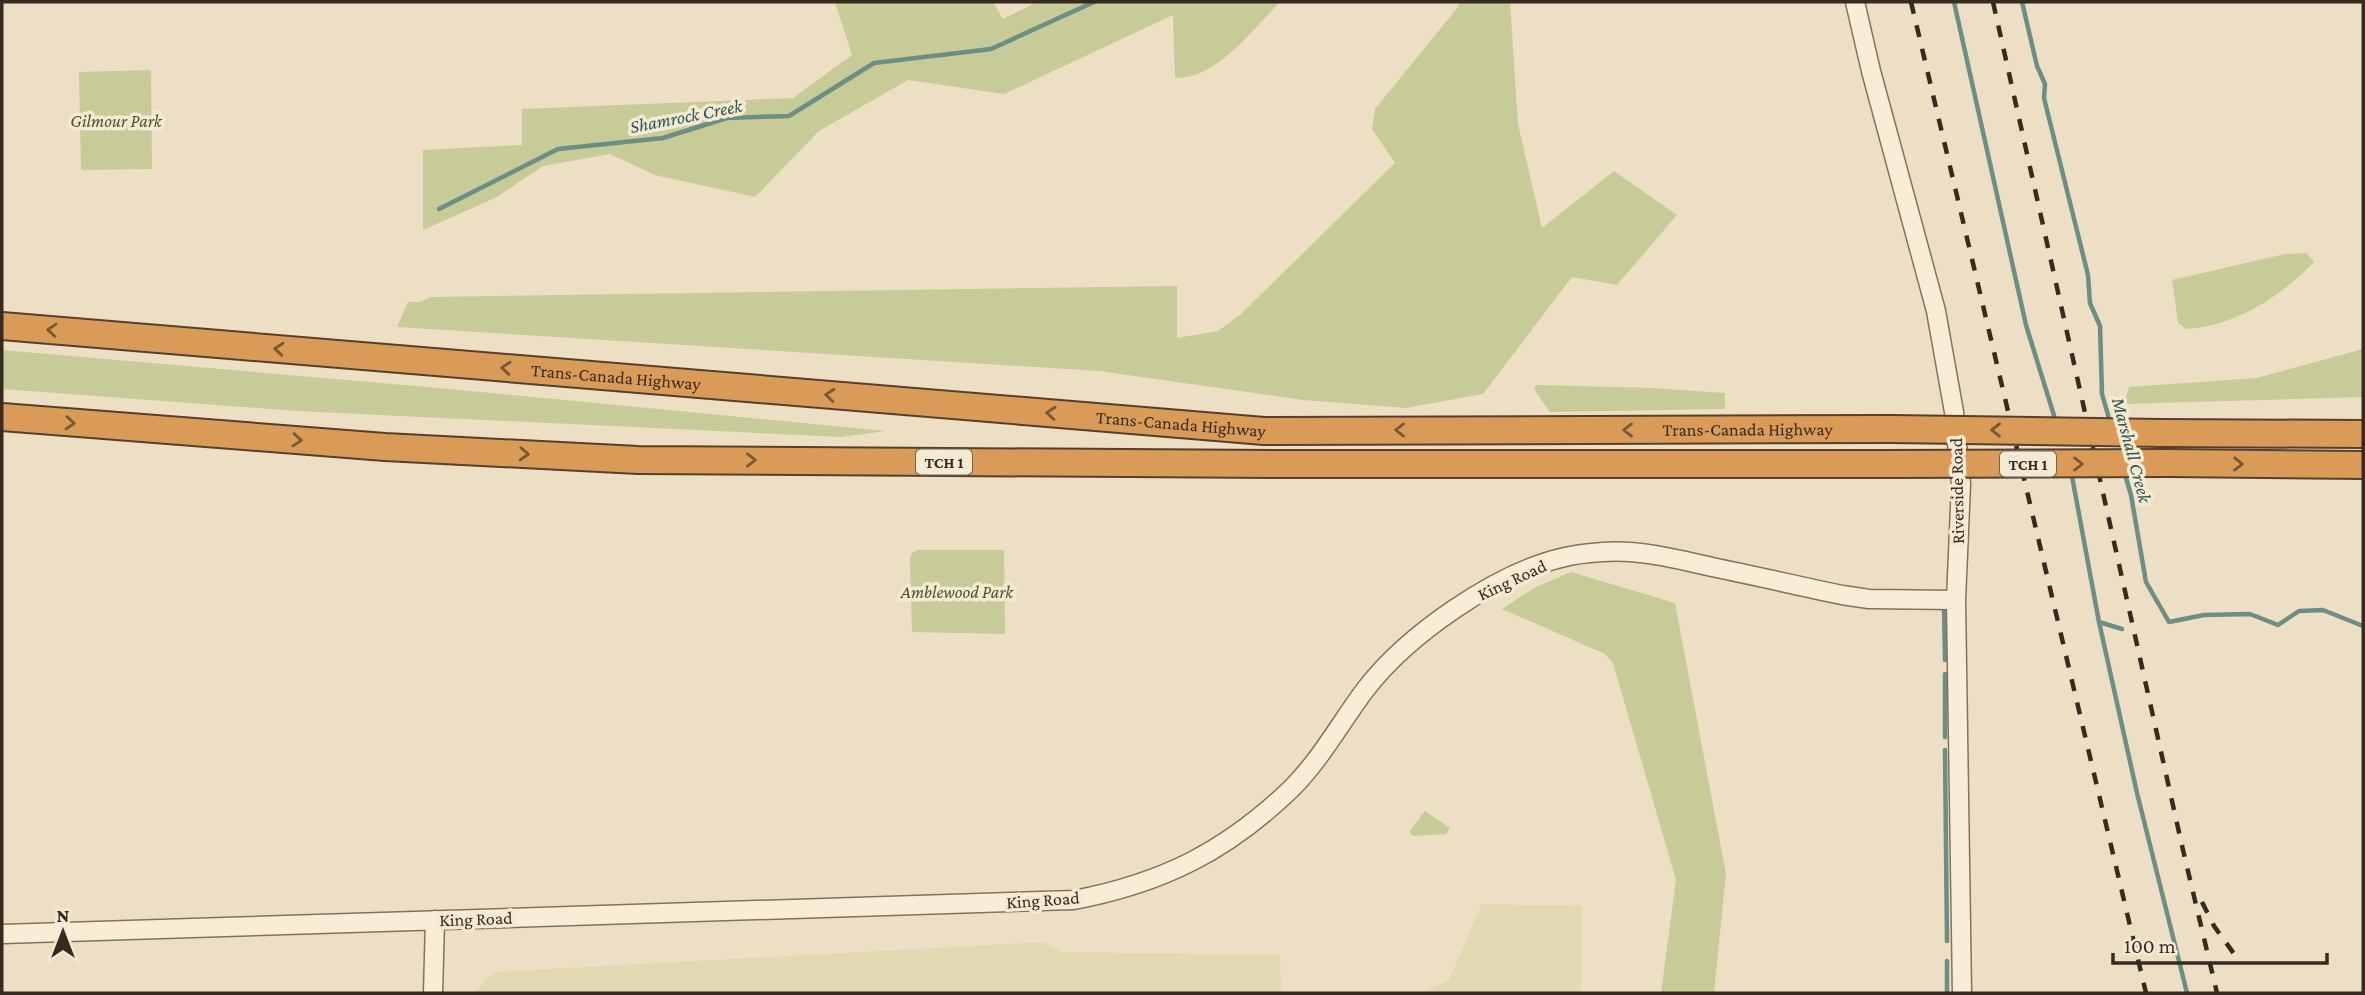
<svg xmlns="http://www.w3.org/2000/svg" width="2365" height="995" viewBox="0 0 2365 995" font-family="'Crimson Pro',serif">
	<style>
		.farmland { fill: #e2d8b2 }
		.green { fill: #c7cb98 }
		.lines { fill: none; stroke-linecap: round; stroke-linejoin: round }
		.stream { stroke: #6d8e84; stroke-width: 4.5 }
		.tertiary-casing { stroke: #87715b; stroke-width: 21 }
		.motorway-casing { stroke: #553f2f; stroke-width: 30 }
		.tertiary { stroke: #f8edd7; stroke-width: 18 }
		.motorway { stroke: #d99b57; stroke-width: 26 }
		.rail { stroke: #372a1f; stroke-width: 4.5; stroke-dasharray: 12 12; stroke-linecap: butt }
		.motorway-bridge-casing { stroke: #553f2f; stroke-width: 30; stroke-linecap: butt }
		.motorway-bridge { stroke: #d99b57; stroke-width: 26 }
		.oneway { stroke: #785735 }
		.labels { text-anchor: middle; dominant-baseline: central; stroke-width: 7; stroke-linejoin: round; paint-order: stroke }
		.shield { fill: #f4ead3; stroke: #706455; stroke-width: 2 }
		.shield-label { font-size: 16px; font-weight: bold; fill: #372a1f }
		.park-label { font-size: 18px; font-style: italic; fill: #4a5326; stroke: #f4ead3 }
		.street-label { font-size: 18px; fill: #372a1f; stroke: #f4ead3 }
		.water-label { font-size: 19px; font-style: italic; fill: #2e5752; stroke: #f4ead3 }
	</style>
	<rect width="100%" height="100%" fill="#eddfc4"/>
	<!-- farmland -->
	<path class="farmland" d="M1482 904 1582 906 1581 993H1421L1449 980Z
		M1044 942 1061 952 1280 955 1281 993H473L494 972Z"/>
	<!-- green -->
	<path class="green" d="M835 2H993L1003 19 1037 2H1280C1253 29 1216 80 1175 78L1173 15 1004 94 908 80 819 131 755 197 655 175 610 154 543 166 497 197 423 230V150L522 145V109L793 98 852 55Z
		M1459 2H1510L1518 124 1542 228 1614 171 1677 215 1617 285 1572 277 1483 394 1406 408 1303 400 1099 371 397 327 408 302H420L431 297 1177 286V338L1218 331 1241 314 1395 163 1372 129 1375 109 1458 7Z
		M151 70 152 169 81 170 79 72Z
		M2307 253 2314 262C2280 297 2236 326 2186 329L2178 323 2172 280 2285 254Z
		M2363 349V397L2124 404 2129 387 2257 378Z
		M2 350 450 389 886 431 841 437 297 411 2 389Z
		M1536 385 1653 388 1725 393V409L1550 412 1534 389Z
		M918 550H1004L1005 634 912 632 910 559 912 553Z
		M1571 572 1675 603 1726 874 1714 993H1661L1676 880 1613 663 1605 654 1502 609 1534 588Z
		M1425 811 1450 828 1446 834 1413 836 1409 832Z"/>
	<g class="lines">
		<!-- stream -->
		<path class="stream" d="M1954 2 2026 325 2056 422
			M2022 2 2037 66 2045 84 2044 98 2088 275 2090 303 2100 326 2102 394 2110 422
			M439 209 558 149 663 138 727 118 789 116 874 63 991 49 1094 2
			M2071 471 2099 622 2122 629
			M2124 471 2131 495 2146 582 2169 622 2204 615 2250 614 2278 625 2299 611 2323 610 2363 626
			M1944 608 1945 660
			M2099 622 2137 793 2187 993
			M1945 737V674
			M1945 750 1947 941
			M1947 961V993"/>
		<defs>
			<path id="tertiary" d="M1855 2 1871 71 1936 311 1954 412 1961 484 1956 600 1962 993
				M2 934 1074 900C1163 883 1227 851 1292 788 1321 759 1341 722 1365 690 1407 635 1497 572 1565 557 1577 554 1590 553 1602 552 1639 549 1677 559 1712 567 1756 576 1799 586 1842 595L1869 599 1956 600
				M433 993 435 920"/>
			<g id="motorway">
				<path id="s1" d="M2 326 1264 431 1892 429"/>
				<path d="M2 417 385 447 638 460 1275 464H1887"/>
				<path d="M2162 433 2363 434"/>
				<path d="M2169 463 2363 465"/>
			</g>
		</defs>
		<!-- tertiary casing -->
		<use href="#tertiary" class="tertiary-casing"/>
		<!-- motorway casing -->
		<use href="#motorway" class="motorway-casing"/>
		<!-- tertiary -->
		<use href="#tertiary" class="tertiary"/>
		<!-- motorway -->
		<use href="#motorway" class="motorway"/>
		<!-- rail -->
		<path class="rail" d="M1911 2 2146 993
			M1993 2 2183 850 2217 993
			M2202 902 2214 926 2237 958"/>
		<defs>
			<path id="motorway-bridge" d="M1892 429 2162 433
				M1887 464 2169 463"/>
		</defs>
		<!-- motorway-bridge casing -->
		<use href="#motorway-bridge" class="motorway-bridge-casing"/>
		<!-- motorway-bridge -->
		<use href="#motorway-bridge" class="motorway-bridge"/>
	</g>
	<!-- one-way arrows -->
	<defs><path id="oneway-chevron" d="M-2-3.5L2.5 0L-2 3.5" fill="none" stroke-width="1.6" stroke-linecap="round" stroke-linejoin="round" transform="scale(1.75)"/></defs>
	<g class="oneway">
		<use href="#oneway-chevron" transform="translate(52 330) rotate(-175)"/>
		<use href="#oneway-chevron" transform="translate(279 349) rotate(-175)"/>
		<use href="#oneway-chevron" transform="translate(506 368) rotate(-175)"/>
		<use href="#oneway-chevron" transform="translate(830 395) rotate(-175)"/>
		<use href="#oneway-chevron" transform="translate(1051 413) rotate(-175)"/>
		<use href="#oneway-chevron" transform="translate(70 423) rotate(4)"/>
		<use href="#oneway-chevron" transform="translate(1400 430) rotate(180)"/>
		<use href="#oneway-chevron" transform="translate(1628 430) rotate(180)"/>
		<use href="#oneway-chevron" transform="translate(1996 430) rotate(-179)"/>
		<use href="#oneway-chevron" transform="translate(297 440) rotate(4)"/>
		<use href="#oneway-chevron" transform="translate(524 454) rotate(3)"/>
		<use href="#oneway-chevron" transform="translate(751 460)"/>
		<use href="#oneway-chevron" transform="translate(2078 464)"/>
		<use href="#oneway-chevron" transform="translate(2238 464) rotate(1)"/>
	</g>
	<g class="labels">
		<!-- shield labels -->
		<g class="shield">
			<rect x="916" y="449.5" width="56" height="25" rx="5"/>
			<rect x="2000" y="451.5" width="56" height="25" rx="5"/>
		</g>
		<g class="shield-label">
			<text x="944" y="462">TCH 1</text>
			<text x="2028" y="464">TCH 1</text>
		</g>
		<!-- park labels -->
		<g class="park-label">
			<text x="116" y="121">Gilmour Park</text>
			<text x="957" y="592">Amblewood Park</text>
		</g>
		<!-- street labels -->
		<g class="street-label">
			<text stroke="none"><textPath href="#s1" startOffset="616">Trans-Canada Highway</textPath></text>
			<text stroke="none"><textPath href="#s1" startOffset="1183">Trans-Canada Highway</textPath></text>
			<text stroke="none"><textPath href="#s1" startOffset="1750">Trans-Canada Highway</textPath></text>
			<text transform="translate(1957 491) rotate(-91)">Riverside Road</text>
			<text transform="translate(1512 580) rotate(-25)">King Road</text>
			<text transform="translate(1043 900) rotate(-4)">King Road</text>
			<text transform="translate(476 919) rotate(-2)">King Road</text>
		</g>
		<!-- water labels -->
		<g class="water-label">
			<text transform="translate(686 116) rotate(-11)">Shamrock Creek</text>
			<text transform="translate(2132 450) rotate(75)">Marshall Creek</text>
		</g>
	</g>
	<!-- border -->
	<rect width="2365" height="995" fill="none" stroke="#372a1f" stroke-width="7"/>
	<!-- north arrow -->
	<g transform="translate(63 932)" stroke="#f4ead3" stroke-width="5" paint-order="stroke">
	<path d="M0-5L12 26L0 18L-12 26Z" fill="#372a1f"/>
	<text y="-10" font-size="19" font-weight="bold" text-anchor="middle" fill="#372a1f">N</text>
	</g>
	<!-- scale -->
	<path d="M2113 953v10h214v-10" fill="none" stroke="#372a1f" stroke-width="3.5"/>
	<text x="2124" y="953" font-size="21" fill="#372a1f" stroke="#f4ead3" stroke-width="5" paint-order="stroke">100 m</text>
</svg>
